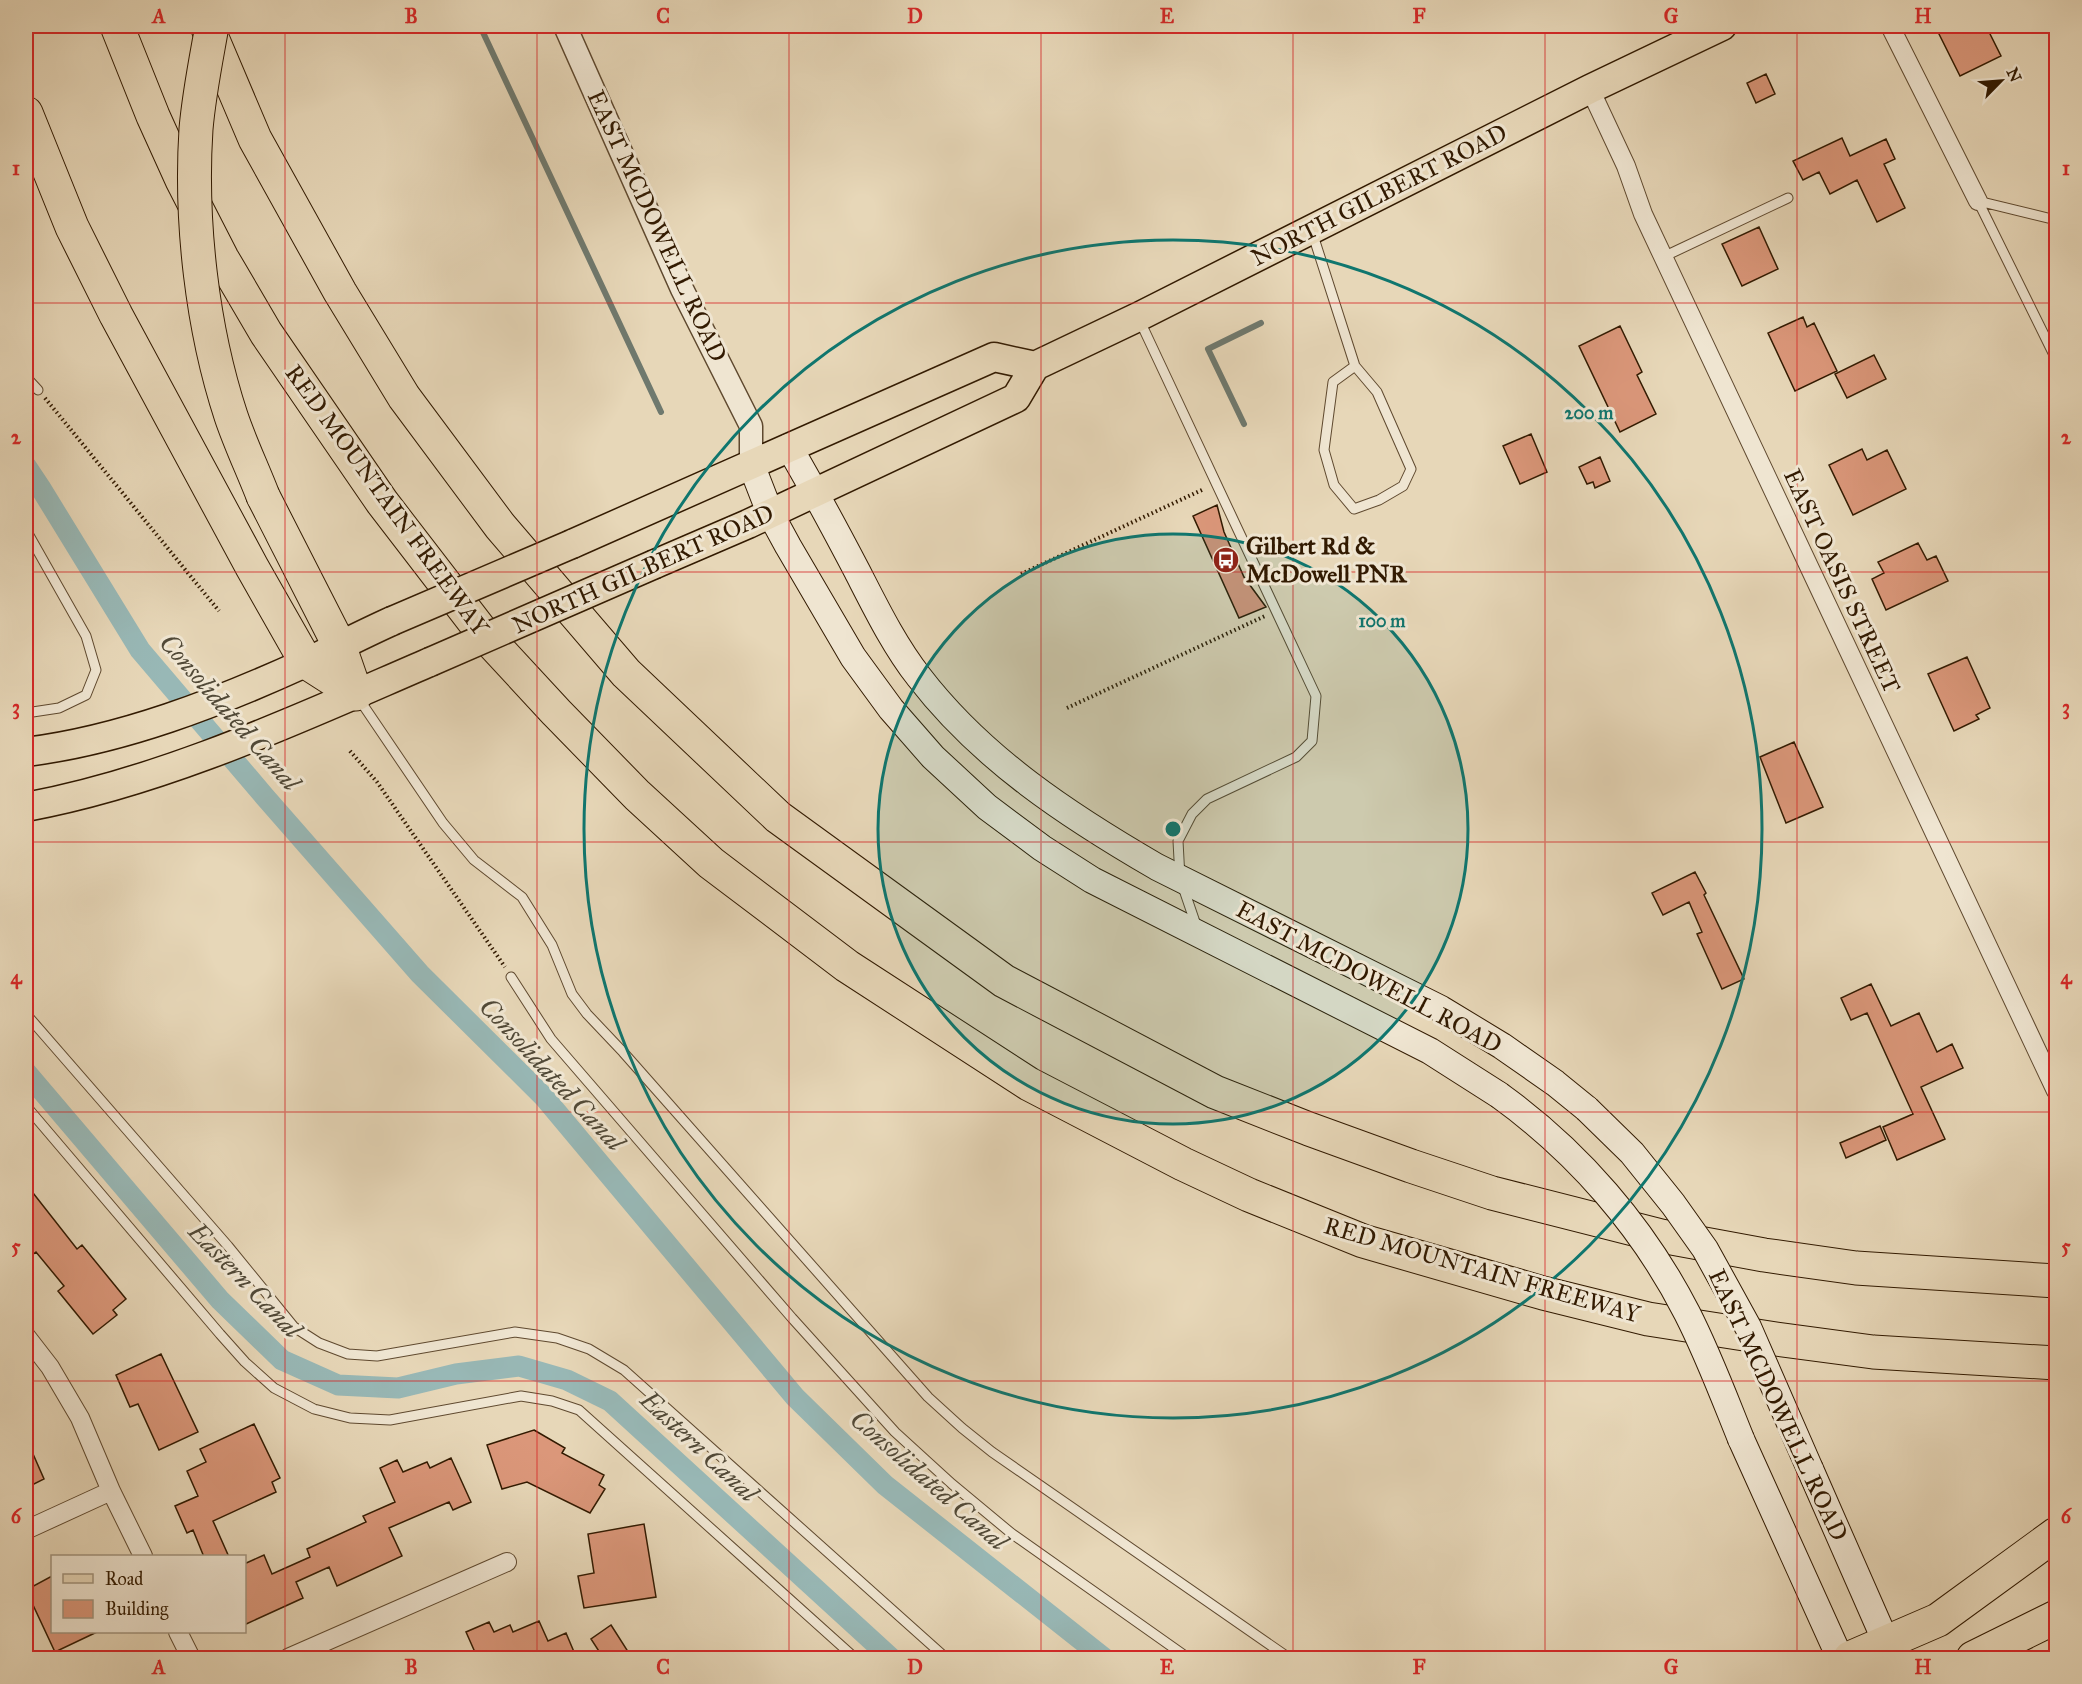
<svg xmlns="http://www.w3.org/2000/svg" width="2082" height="1684" viewBox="0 0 2082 1684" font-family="'IM FELL Great Primer',serif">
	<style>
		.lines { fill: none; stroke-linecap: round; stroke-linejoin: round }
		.stream { stroke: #6f796e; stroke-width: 6 }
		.canal { stroke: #98b8b6; stroke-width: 21 }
		.building { fill: #db977a; stroke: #321a01; stroke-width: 1.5 }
		.service-casing { stroke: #5f492f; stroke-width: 11 }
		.minor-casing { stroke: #5f492f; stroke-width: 20 }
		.tertiary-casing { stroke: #5f492f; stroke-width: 25 }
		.secondary-casing { stroke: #321a01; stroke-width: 28 }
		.primary-casing { stroke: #321a01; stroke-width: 31 }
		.motorway-casing { stroke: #321a01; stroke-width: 35 }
		.path { stroke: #321a01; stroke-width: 4; stroke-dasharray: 1.5 3; stroke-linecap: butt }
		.service { stroke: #efe5d1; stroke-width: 9 }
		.minor { stroke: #efe5d1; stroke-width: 18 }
		.tertiary { stroke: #efe5d1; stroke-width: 22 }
		.secondary { stroke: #efe5d1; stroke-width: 26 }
		.primary { stroke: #e7d7b8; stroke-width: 28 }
		.motorway { stroke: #e7d7b8; stroke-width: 33 }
		.secondary-bridge-casing { stroke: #321a01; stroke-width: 28; stroke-linecap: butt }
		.primary-bridge-casing { stroke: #321a01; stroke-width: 31; stroke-linecap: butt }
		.motorway-bridge-casing { stroke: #321a01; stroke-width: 35; stroke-linecap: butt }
		.secondary-bridge { stroke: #efe5d1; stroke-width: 26 }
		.primary-bridge { stroke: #e7d7b8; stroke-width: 28 }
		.motorway-bridge { stroke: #e7d7b8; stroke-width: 33 }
		.grid { fill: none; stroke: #d62828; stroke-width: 1.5; stroke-opacity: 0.55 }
		.ring { fill: none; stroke: #0f766e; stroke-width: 3 }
		.labels { text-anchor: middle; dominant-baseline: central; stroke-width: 6; stroke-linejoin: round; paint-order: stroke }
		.street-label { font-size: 24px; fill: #321a01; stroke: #efe5d1 }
		.poi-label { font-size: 24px; font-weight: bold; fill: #321a01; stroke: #efe5d1; text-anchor: start }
		.water-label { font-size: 26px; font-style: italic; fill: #514937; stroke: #efe5d1 }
		.centre { fill: #0f766e; stroke: #efe5d1; stroke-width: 3 }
		.ring-label { font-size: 18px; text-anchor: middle; font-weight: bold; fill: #0f766e; stroke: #efe5d1; stroke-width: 6; stroke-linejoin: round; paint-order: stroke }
		.neatline { fill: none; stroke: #d62828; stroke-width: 2 }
		.grid-label { font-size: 20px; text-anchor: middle; font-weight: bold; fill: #d62828 }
	</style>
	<rect width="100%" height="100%" fill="#e7d7b8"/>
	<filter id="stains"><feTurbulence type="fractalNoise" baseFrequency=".00333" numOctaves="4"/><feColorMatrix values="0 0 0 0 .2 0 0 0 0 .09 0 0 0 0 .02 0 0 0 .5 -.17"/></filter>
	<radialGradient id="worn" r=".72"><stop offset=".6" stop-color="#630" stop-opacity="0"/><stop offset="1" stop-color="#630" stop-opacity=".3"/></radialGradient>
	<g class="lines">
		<!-- stream -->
		<path class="stream" d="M480 26 661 412
			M1244 424 1208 349 1261 323"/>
		<!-- canal -->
		<path class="canal" d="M26 466 40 487 140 650 265 797 420 974 544 1097 795 1397 885 1485 1104 1658
			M26 1072 220 1300 282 1360 338 1385 398 1388 456 1374 519 1366 567 1380 610 1401 891 1658"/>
	</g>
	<!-- building -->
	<path class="building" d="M1935 26H1986L2001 56 1960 76Z
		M1766 74 1775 94 1756 103 1747 83Z
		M1842 138 1850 156 1886 139 1895 159 1884 164 1905 208 1877 222 1857 180 1830 194 1819 172 1803 180 1793 161Z
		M1759 227 1778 269 1742 286 1722 244Z
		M1803 317 1807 327 1814 323 1837 371 1795 391 1768 333Z
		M1620 326 1642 372 1637 375 1656 414 1620 432 1579 346Z
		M1874 355 1886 379 1847 398 1835 374Z
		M1531 434 1547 472 1520 484 1503 446Z
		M1862 449 1867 460 1887 450 1906 489 1853 515 1829 465Z
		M1600 457 1610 481 1595 488 1593 482 1587 484 1579 467Z
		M1217 505 1224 532 1244 577 1266 607 1239 618 1193 516Z
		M1918 543 1927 560 1936 556 1948 581 1886 610 1872 579 1884 573 1878 562Z
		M1967 657 1990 708 1976 715 1979 719 1954 731 1928 674Z
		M1794 742 1823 807 1786 823 1760 757Z
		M1695 872 1706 893 1704 895 1744 979 1722 989 1697 934 1702 932 1689 902 1663 915 1652 893Z
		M1871 984 1891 1026 1919 1013 1937 1052 1952 1044 1963 1068 1921 1087 1945 1139 1897 1160 1883 1127 1913 1114 1867 1013 1851 1020 1841 998Z
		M1880 1126 1886 1140 1846 1158 1840 1143Z
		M26 1184 77 1249 82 1245 126 1299 113 1310 117 1315 93 1334 58 1291 64 1286 36 1252 26 1260Z
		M161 1354 198 1432 159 1450 138 1404 130 1407 116 1375Z
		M254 1424 280 1478 272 1482 276 1492 213 1521 229 1557H204L193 1530 187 1533 175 1506 198 1496 187 1471 206 1462 200 1449Z
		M534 1430 565 1448 562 1453 604 1475 599 1485 605 1489 590 1513 527 1482 502 1489 487 1445Z
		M26 1438 44 1479 26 1488Z
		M451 1458 471 1502 453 1510 449 1502 389 1528 402 1556 337 1586 329 1567 296 1582 303 1598 244 1625V1564L264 1555 272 1574 310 1557 307 1549 366 1522 363 1516 395 1502 380 1468 397 1460 403 1472 427 1462 430 1468Z
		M644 1524 656 1597 584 1608 578 1576 594 1573 588 1534Z
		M52 1576V1632H97L55 1652 26 1590Z
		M539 1621 548 1641 566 1633 577 1659H478L466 1632 489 1622 494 1632 510 1625 513 1632Z
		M611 1625 627 1650 616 1659H604L591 1639Z"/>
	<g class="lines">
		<defs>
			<path id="service" d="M1978 201 2056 359
				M1978 201 2056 220
				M1312 232 1355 366 1377 392 1411 469 1403 486 1379 500 1354 509 1334 485 1324 450 1333 382 1355 366
				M1663 257 1788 198
				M1139 319 1316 696 1312 741 1296 757 1207 799 1192 814 1178 841 1180 878 1197 928
				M26 377 38 390
				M26 530 86 636 96 670 86 695 59 708 26 713
				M359 699 443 823 474 860 522 897 552 945 572 994 587 1014 623 1052 928 1397 962 1428 992 1452 1289 1658
				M511 977 551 1039 792 1318 895 1432 952 1484 1011 1533 1188 1658
				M26 1014 228 1246 294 1327 319 1343 348 1354 377 1356 515 1332 557 1338 589 1349 624 1370 946 1658
				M26 1106 220 1334 245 1362 274 1388 314 1409 350 1418 390 1420 521 1396 552 1401 579 1410 855 1658"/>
			<path id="minor" d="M1890 26 1978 201
				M1590 89 1626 166 1643 214 2056 1091
				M26 1336 50 1367 80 1418 111 1491 143 1556
				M26 1530 111 1491
				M178 1632 191 1658
				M288 1658 507 1562"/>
			<path id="tertiary" d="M565 26 682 289 751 426V464"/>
			<path id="secondary" d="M789 447C813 488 835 529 857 571 876 608 894 645 919 677 982 759 1069 816 1157 867L1441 1009 1502 1046 1555 1083 1587 1109
				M751 464 770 513 788 546 853 657 891 709 933 757 987 807 1042 848 1092 880 1430 1051 1499 1095
				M1741 1439 1840 1658
				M1810 1469 1893 1658"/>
			<path id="primary" d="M572 544 994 357 1035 366
				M655 564 748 524 1016 398 1035 366 1138 317 1590 89 1722 26
				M26 752C122 740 217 703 305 663 334 649 363 634 392 621
				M26 807C166 781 300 718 430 662"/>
			<path id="motorway" d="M117 26 153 116 182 180 222 258 266 333 382 502 482 632 556 712 637 795 711 863 847 966 1029 1084 1183 1164 1249 1195 1363 1241 1543 1293 1648 1319 1776 1339 1873 1352 2056 1363
				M207 26 255 139 340 292 404 397 500 526 626 673 778 817 1004 981 1215 1092 1309 1129 1411 1166 1492 1193 1661 1236 1764 1255 1856 1268 2056 1281
				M26 113 72 227 116 315 252 567 306 662 356 694
				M263 496 339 645 356 694
				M1850 1658 1938 1620 2056 1534
				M1973 1658 2056 1617"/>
		</defs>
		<!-- service casing -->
		<use href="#service" class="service-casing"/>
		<!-- minor casing -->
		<use href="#minor" class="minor-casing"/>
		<!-- tertiary casing -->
		<use href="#tertiary" class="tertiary-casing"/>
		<!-- secondary casing -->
		<use href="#secondary" class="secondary-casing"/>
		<!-- primary casing -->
		<use href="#primary" class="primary-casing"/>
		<!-- motorway casing -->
		<use href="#motorway" class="motorway-casing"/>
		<!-- path -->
		<path class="path" d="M45 398 219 611
			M1021 574 1204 489
			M1067 708 1265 616
			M350 751 377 782 505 967"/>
		<!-- service -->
		<use href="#service" class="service"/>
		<!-- minor -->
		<use href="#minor" class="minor"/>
		<!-- tertiary -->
		<use href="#tertiary" class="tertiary"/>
		<!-- secondary -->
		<use href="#secondary" class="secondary"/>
		<!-- primary -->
		<use href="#primary" class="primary"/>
		<!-- motorway -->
		<use href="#motorway" class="motorway"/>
		<defs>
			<path id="secondary-bridge" d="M1499 1095C1578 1152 1643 1227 1687 1313 1708 1354 1724 1397 1741 1439
				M1587 1109 1632 1153 1673 1204 1705 1249 1748 1327 1810 1469"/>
			<path id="primary-bridge" d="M392 621 572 544
				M430 662 655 564"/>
			<path id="motorway-bridge" d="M212 26C206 60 199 94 196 129 190 221 202 328 231 416 240 443 253 470 263 496"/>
		</defs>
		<!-- secondary-bridge casing -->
		<use href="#secondary-bridge" class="secondary-bridge-casing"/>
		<!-- primary-bridge casing -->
		<use href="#primary-bridge" class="primary-bridge-casing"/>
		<!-- motorway-bridge casing -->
		<use href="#motorway-bridge" class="motorway-bridge-casing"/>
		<!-- secondary-bridge -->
		<use href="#secondary-bridge" class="secondary-bridge"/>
		<!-- primary-bridge -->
		<use href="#primary-bridge" class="primary-bridge"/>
		<!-- motorway-bridge -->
		<use href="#motorway-bridge" class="motorway-bridge"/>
	</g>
	<!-- grid -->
	<path class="grid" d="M285 26V1658M537 26V1658M789 26V1658M1041 26V1658M1293 26V1658M1545 26V1658M1797 26V1658M26 303H2056M26 572H2056M26 842H2056M26 1112H2056M26 1381H2056"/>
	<!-- distance rings -->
	<circle cx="1173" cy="829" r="295" fill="#0f766e" fill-opacity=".12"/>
	<g class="ring">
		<circle cx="1173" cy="829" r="295"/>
		<circle cx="1173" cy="829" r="589"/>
	</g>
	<!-- icons -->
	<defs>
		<symbol id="bus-disc" viewBox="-11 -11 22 22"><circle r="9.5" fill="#8f2418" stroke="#efe5d1"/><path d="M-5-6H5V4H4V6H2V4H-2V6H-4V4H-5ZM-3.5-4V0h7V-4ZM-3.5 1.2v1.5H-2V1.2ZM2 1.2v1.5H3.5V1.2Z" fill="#fff"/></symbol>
	</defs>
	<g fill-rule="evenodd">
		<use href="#bus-disc" x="1211" y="545" width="30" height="30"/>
	</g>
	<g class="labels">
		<!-- street labels -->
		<g class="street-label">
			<text transform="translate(1379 195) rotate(-27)">NORTH GILBERT ROAD</text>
			<text transform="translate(657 226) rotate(65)">EAST MCDOWELL ROAD</text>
			<text transform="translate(387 500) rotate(54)">RED MOUNTAIN FREEWAY</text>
			<text transform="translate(643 569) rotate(-24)">NORTH GILBERT ROAD</text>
			<text transform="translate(1842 581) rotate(65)">EAST OASIS STREET</text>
			<text transform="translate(1369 977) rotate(28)">EAST MCDOWELL ROAD</text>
			<text transform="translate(1482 1270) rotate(16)">RED MOUNTAIN FREEWAY</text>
			<text transform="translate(1778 1405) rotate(65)">EAST MCDOWELL ROAD</text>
		</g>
		<!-- poi labels -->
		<g class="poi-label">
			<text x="1246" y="546">Gilbert Rd &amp;<tspan x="1246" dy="28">McDowell PNR</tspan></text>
		</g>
		<!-- water labels -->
		<g class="water-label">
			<text transform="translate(230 712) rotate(49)">Consolidated Canal</text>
			<text transform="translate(552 1074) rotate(47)">Consolidated Canal</text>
			<text transform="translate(245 1280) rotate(46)">Eastern Canal</text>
			<text transform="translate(699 1446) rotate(43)">Eastern Canal</text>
			<text transform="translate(929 1480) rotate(41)">Consolidated Canal</text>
		</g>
	</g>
	<circle cx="1173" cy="829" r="9" class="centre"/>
	<g class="ring-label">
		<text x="1589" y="419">200 m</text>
		<text x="1382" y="627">100 m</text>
	</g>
	<!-- margin -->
	<rect width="2082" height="1684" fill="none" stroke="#e7d7b8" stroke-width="66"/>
	<!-- legend -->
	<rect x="51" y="1555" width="195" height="78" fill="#efe5d1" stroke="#a3947e" stroke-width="1.5"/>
	<rect x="63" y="1574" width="30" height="9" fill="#e7d7b8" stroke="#a3947e" stroke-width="1.5"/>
	<text x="105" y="1585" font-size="18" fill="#321a01">Road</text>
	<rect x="63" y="1600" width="30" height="18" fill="#db977a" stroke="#a3947e" stroke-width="1.5"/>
	<text x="105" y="1615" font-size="18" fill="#321a01">Building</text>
	<!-- north arrow -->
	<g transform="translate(2001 81) rotate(65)" stroke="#efe5d1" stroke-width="4.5" paint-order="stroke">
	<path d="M0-4.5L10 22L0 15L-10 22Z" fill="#321a01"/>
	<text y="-9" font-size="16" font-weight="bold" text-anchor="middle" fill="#321a01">N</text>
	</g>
	<rect x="33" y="33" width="2016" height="1618" class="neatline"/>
	<g class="grid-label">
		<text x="159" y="23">A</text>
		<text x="411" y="23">B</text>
		<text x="663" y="23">C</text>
		<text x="915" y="23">D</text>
		<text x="1167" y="23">E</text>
		<text x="1419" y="23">F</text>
		<text x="1671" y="23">G</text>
		<text x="1923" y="23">H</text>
		<text x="16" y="175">1</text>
		<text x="2066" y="175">1</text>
		<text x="16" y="444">2</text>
		<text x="2066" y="444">2</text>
		<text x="16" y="714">3</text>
		<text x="2066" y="714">3</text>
		<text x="16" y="984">4</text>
		<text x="2066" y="984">4</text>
		<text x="16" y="1253">5</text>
		<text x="2066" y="1253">5</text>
		<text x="16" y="1523">6</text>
		<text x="2066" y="1523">6</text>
		<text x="159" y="1674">A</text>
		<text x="411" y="1674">B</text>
		<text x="663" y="1674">C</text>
		<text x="915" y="1674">D</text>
		<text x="1167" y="1674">E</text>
		<text x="1419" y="1674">F</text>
		<text x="1671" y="1674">G</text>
		<text x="1923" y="1674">H</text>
	</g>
	<rect width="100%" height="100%" filter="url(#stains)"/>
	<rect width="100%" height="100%" fill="url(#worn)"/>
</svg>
